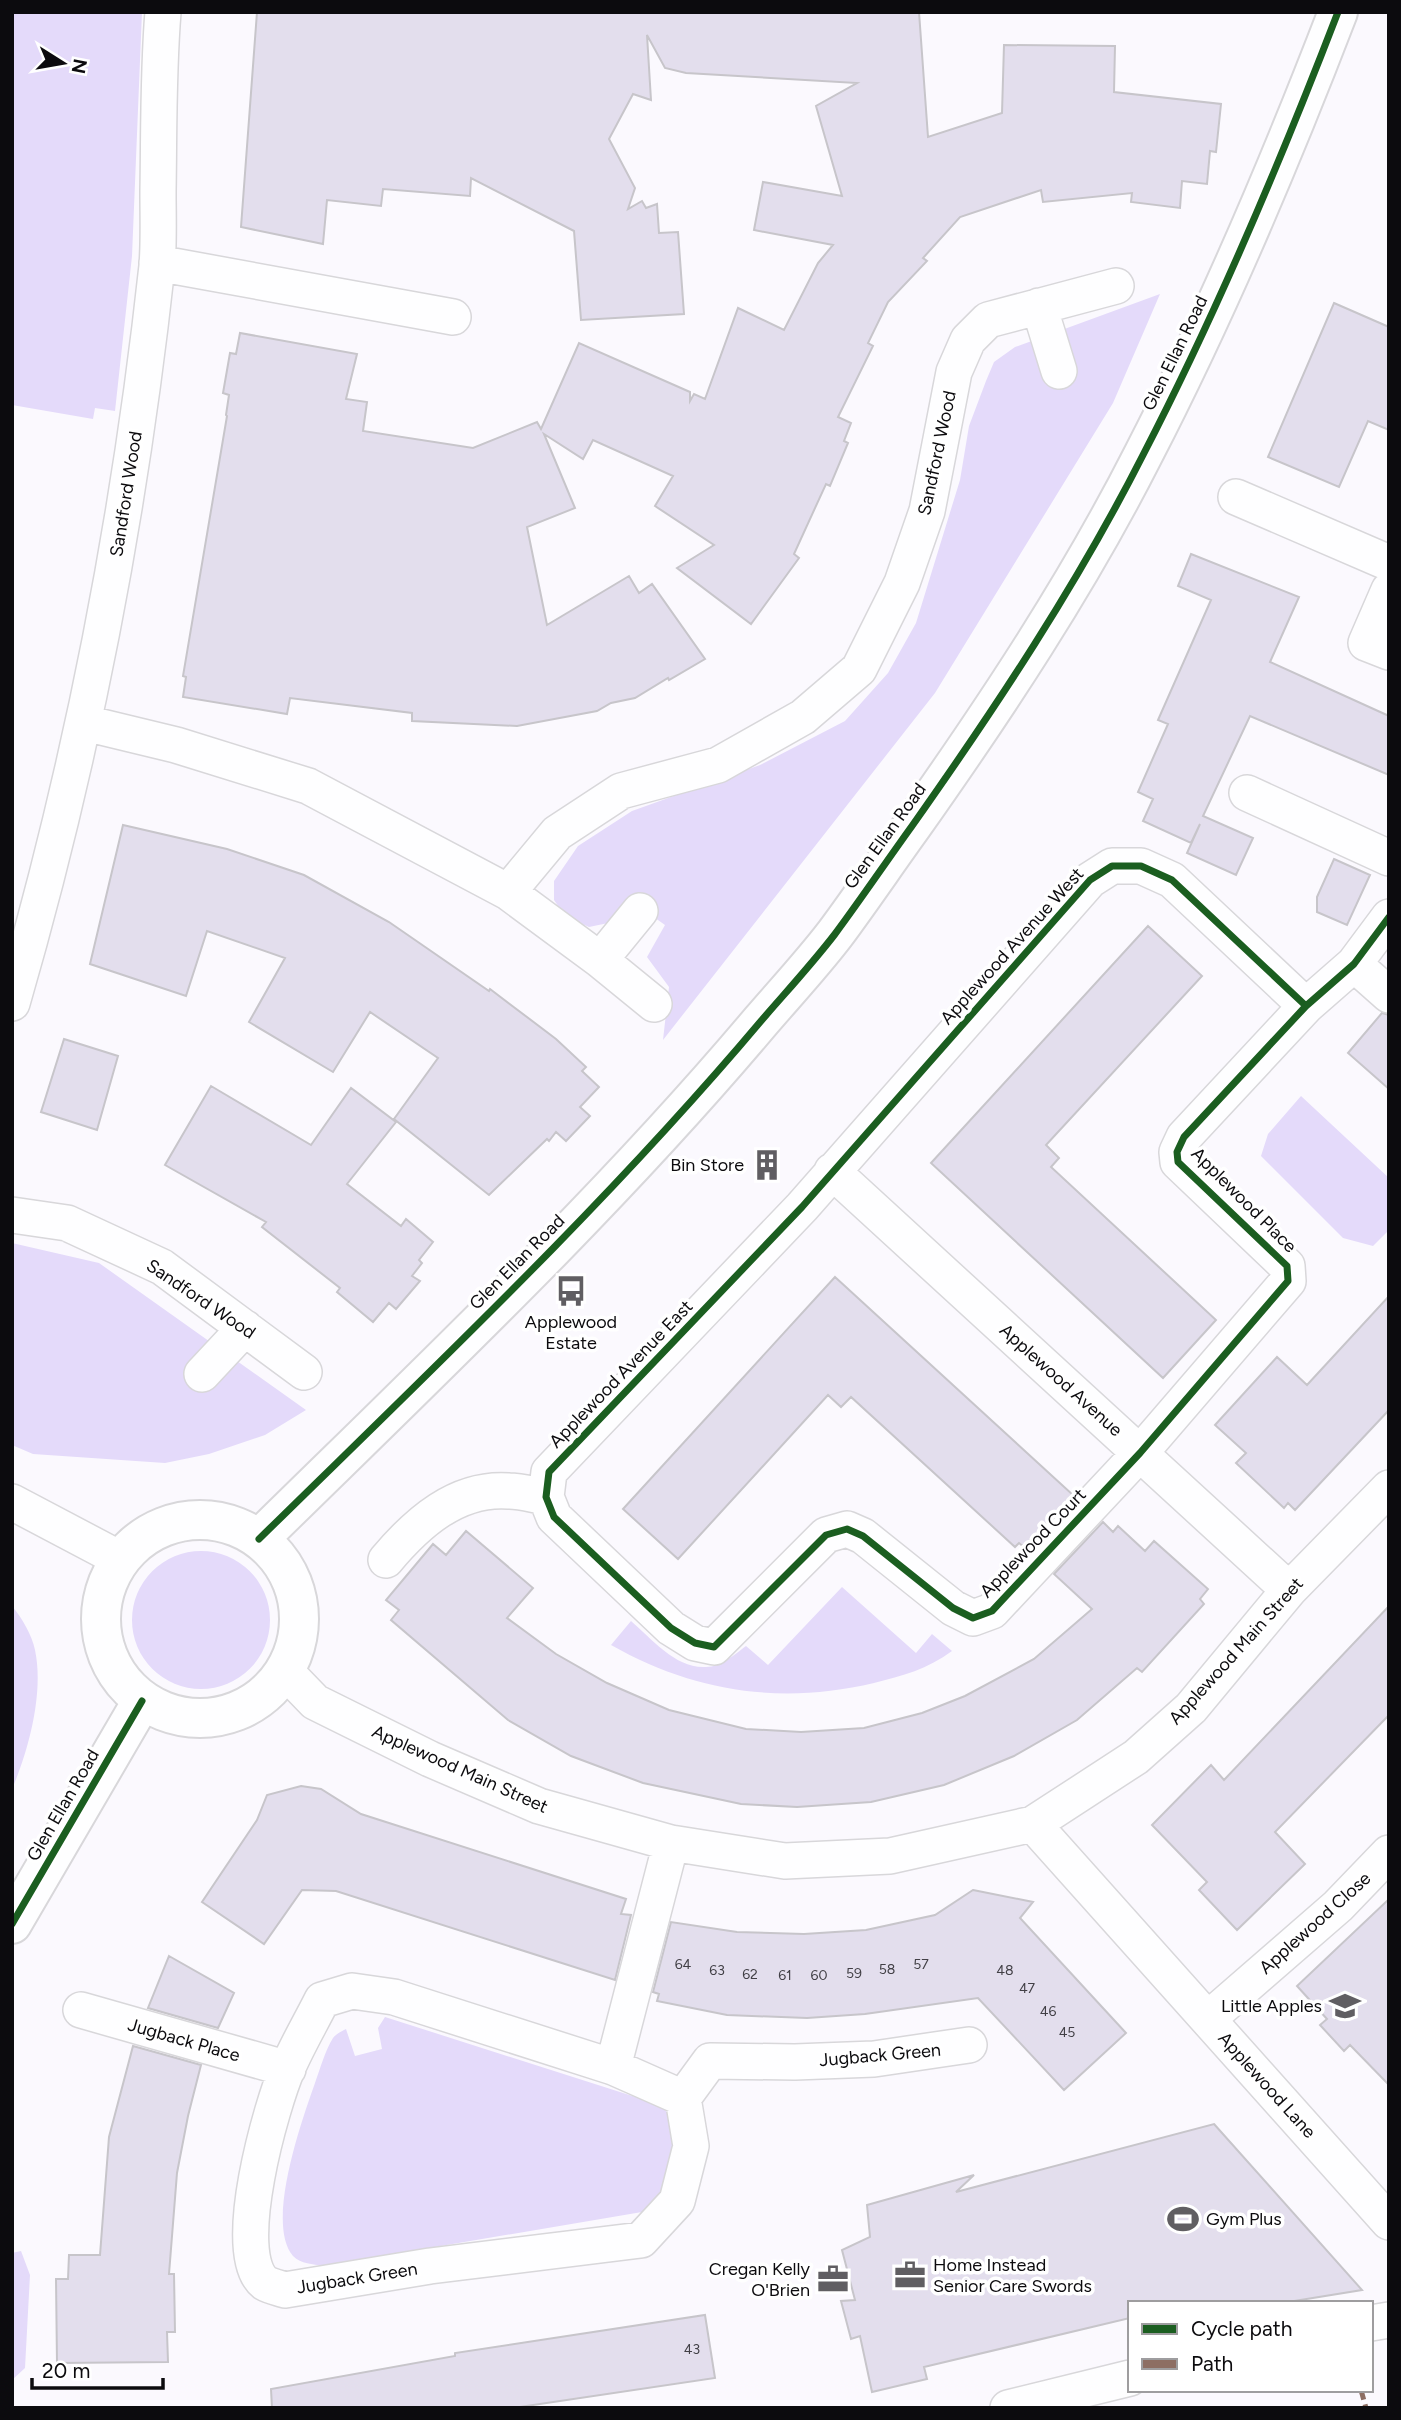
<svg xmlns="http://www.w3.org/2000/svg" width="1401" height="2420" viewBox="0 0 1401 2420" font-family="Figtree,sans-serif">
	<style>
		.green { fill: #e4dafa }
		.building { fill: #e3deed; stroke: #c7c5ca; stroke-width: 2 }
		.lines { fill: none; stroke-linecap: round; stroke-linejoin: round }
		.street-casing { stroke: #d8d7da; stroke-width: 38 }
		.secondary-casing { stroke: #d8d7da; stroke-width: 42 }
		.street { stroke: #fefeff; stroke-width: 35 }
		.secondary { stroke: #fefeff; stroke-width: 38 }
		.quiet { stroke: #8d6e63; stroke-width: 5; stroke-dasharray: 10 5; stroke-linecap: butt }
		.cycleway-casing { stroke: #fff; stroke-width: 11 }
		.cycleway { stroke: #1b5e20; stroke-width: 7 }
		.labels { text-anchor: middle; dominant-baseline: central; stroke-width: 7; stroke-linejoin: round; paint-order: stroke }
		.number-label { font-size: 14px; fill: #424046 }
		.street-label { font-size: 18px; fill: #0c0b0e; stroke: #fff }
		.poi-label { font-size: 18px; fill: #0c0b0e; stroke: #fff; text-anchor: end }
	</style>
	<rect width="100%" height="100%" fill="#fbf9fe"/>
	<!-- green -->
	<path class="green" d="M12 12H142L132 256 115 411 95 408 93 419 12 405Z
		M1160 294 1113 403 935 693 663 1040 669 987 647 957 665 925 634 903 613 922 589 927 565 916 554 900V881L578 846 632 811 760 765 845 721 888 673 916 623 960 480 969 426 986 381 994 362 1015 347Z
		M1301 1096 1389 1178V1230L1373 1246 1343 1238 1261 1156 1268 1134Z
		M12 1243 99 1263 306 1410 265 1435 209 1454 165 1463 33 1454 12 1445Z
		M132 1620a69 69 0 1 1 138 0a69 69 0 1 1-138 0Z
		M842 1587 916 1653 932 1634 952 1651C928 1669 902 1676 874 1683 781 1705 694 1692 611 1645L631 1621C652 1639 676 1669 706 1667 721 1667 735 1654 746 1646L768 1665Z
		M12 1606C22 1618 32 1635 35 1650 44 1692 29 1750 12 1789Z
		M385 2017 645 2100C651 2103 660 2105 665 2110 693 2137 670 2174 658 2204L642 2212 323 2266C313 2264 301 2264 293 2256 265 2223 302 2120 315 2083 320 2069 325 2051 333 2038 336 2034 342 2031 346 2029L355 2056 382 2049 378 2028Z
		M21 2251 30 2275 25 2368 12 2380V2253Z"/>
	<!-- building -->
	<path class="building" d="M257 12H919L928 137 1002 113 1004 45 1115 46 1114 92 1221 104 1216 152 1210 151 1207 184 1182 181 1180 208 1131 202 1132 193 1043 202 1041 190 960 217 923 258 927 261 888 302 868 343 873 346 838 417 851 423 844 441 848 443 830 486 826 484 794 554 799 558 751 624 677 568 714 545 655 506 673 476 593 440 583 459 544 434 575 508 527 527 547 625 629 576 639 593 652 584 705 659 669 680 668 678 635 698 611 703 597 711 517 726 412 721V713L290 698 287 714 183 697 186 677 183 676 227 416 226 415 229 395 223 393 230 353 236 354 240 333 357 354 346 399 367 402 363 431 473 448 537 422 541 429 579 343 690 392V401L694 394 705 399 738 308 784 330 818 263 833 245 754 230 763 182 842 196 816 106 857 83 686 73 665 68 647 35 651 100 633 94 609 139 635 188 628 209 642 201 646 208 657 204 659 233 678 232 684 314 581 320 574 231 471 178 470 196 383 189 381 206 327 200 323 244 241 227Z
		M1334 303 1389 327V430L1368 421 1339 487 1268 457Z
		M1191 554 1299 597 1270 662 1389 716V775L1250 716 1203 816 1253 838 1236 875 1187 853 1200 824 1191 843 1143 821 1153 799 1138 792 1168 724 1158 720 1211 600 1178 586Z
		M123 825 227 849 304 875 389 922 489 991 490 989 556 1039 586 1067 582 1071 599 1087 580 1107 590 1116 566 1141 556 1132 549 1141 547 1139 489 1195 394 1119 438 1058 370 1012 333 1072 249 1022 285 958 207 931 186 996 90 964Z
		M1334 859 1370 875 1347 925 1317 912V897Z
		M1148 926 1202 976 1046 1145 1059 1158 1051 1167 1216 1320 1163 1378 931 1163Z
		M1382 1013 1389 1015V1089L1348 1053Z
		M64 1039 118 1056 97 1130 41 1112Z
		M211 1086 311 1145 351 1088 396 1122 347 1184 401 1226 406 1219 433 1242 419 1260 422 1263 412 1276 420 1281 396 1309 389 1303 373 1322 337 1292 340 1288 262 1227 266 1222 165 1165Z
		M835 1277 1073 1495 1024 1547 1019 1543 1015 1547 851 1397 841 1407 828 1395 678 1559 623 1509Z
		M1389 1296V1410L1295 1510 1288 1503 1284 1508 1236 1463 1246 1453 1215 1425 1277 1357 1307 1385Z
		M1103 1522 1113 1532 1118 1526 1145 1551 1154 1541 1208 1589 1200 1599 1204 1604 1142 1672 1137 1668 1077 1720 1014 1756 944 1785 871 1802 797 1807 741 1804 643 1783 571 1756 508 1720 391 1620 399 1610 386 1600 433 1544 446 1555 466 1531 533 1588 507 1618 556 1654 607 1683 669 1710 746 1729 801 1732 864 1728 922 1713 965 1696 1034 1659 1092 1609 1054 1574Z
		M1389 1606V1715L1275 1832 1305 1864 1237 1930 1199 1890 1207 1882 1152 1825 1211 1765 1224 1780Z
		M301 1786 321 1789 361 1814 626 1899 621 1914 631 1915 615 1980 336 1891 302 1890 264 1944 202 1902 257 1820 267 1795Z
		M973 1890 1033 1902 1020 1918 1126 2033 1064 2090 978 1998 865 2014 807 2018 727 2015 657 2001 659 1994 653 1992 671 1922 737 1932 804 1934 866 1930 935 1915Z
		M1389 1899V2085L1350 2045 1344 2051 1320 2025 1327 2019 1297 1986Z
		M169 1956 234 1993 218 2028 148 2008Z
		M133 2046 201 2065 188 2116 177 2173 169 2274H174L175 2332H167L168 2362 57 2363 56 2279H68L69 2255H100L109 2137Z
		M1214 2124 1362 2290 1282 2303H1130V2318L924 2367 927 2379 872 2392 860 2336 851 2339 841 2301 855 2300 842 2250 870 2237 867 2205 974 2175 956 2192Z
		M705 2315 715 2378 513 2408H272L271 2389 455 2356V2353Z"/>
	<g class="lines">
		<defs>
			<path id="street" d="M157 263 453 317
				M1039 306 1059 371
				M1236 497 1389 563
				M1389 590 1366 643 1389 652
				M85 723 176 745 308 786 508 892 600 960 654 1004
				M1247 793 1389 858
				M508 892 557 833 621 791 718 765 803 717 859 669 902 583 927 511 954 372 968 340 988 320 1116 286
				M600 960 640 911
				M1354 964 1389 995
				M12 1003C82 762 130 515 157 266 159 242 158 217 158 192 159 132 158 72 163 12
				M1306 1006 1172 880 1141 866H1112L1090 880 802 1207 549 1472 546 1497 554 1517 671 1628 695 1643 714 1647 826 1535 847 1529 863 1536 953 1608 973 1618 992 1611 1140 1453 1288 1281 1287 1266 1178 1162 1177 1152 1184 1137 1306 1006 1354 964 1389 917
				M832 1171 1289 1590
				M12 1215 67 1223 162 1267 304 1372
				M202 1374 245 1328
				M12 1502 120 1559
				M386 1560C417 1523 457 1487 509 1491 521 1491 534 1495 546 1497
				M285 1671 315 1702 430 1759 539 1806 671 1843 785 1861 890 1856 1033 1824 1136 1757 1191 1708 1289 1590 1389 1488
				M1033 1824 1389 2222
				M352 1991 394 1997 613 2067 683 2098 691 2146 677 2201 641 2240 430 2266 285 2290C279 2288 270 2286 265 2283 228 2255 272 2103 288 2067 298 2044 311 2022 322 2000Z
				M81 2010 288 2069
				M1208 2019 1338 1906 1389 1853
				M613 2067 671 1843
				M683 2098 710 2061 795 2062 874 2059 969 2045
				M1371 2323 1389 2320
				M1008 2408 1130 2378"/>
			<path id="secondary" d="M101 1619a99 99 0 1 1 198 0a99 99 0 1 1-198 0Z
				M259 1539C430 1371 606 1205 761 1021 786 992 812 964 835 934 861 899 886 862 912 826 996 707 1077 585 1143 455 1217 312 1280 163 1338 12
				M12 1924 142 1701"/>
		</defs>
		<!-- street casing -->
		<use href="#street" class="street-casing"/>
		<!-- secondary casing -->
		<use href="#secondary" class="secondary-casing"/>
		<!-- street -->
		<use href="#street" class="street"/>
		<!-- secondary -->
		<use href="#secondary" class="secondary"/>
		<!-- quiet -->
		<path class="quiet" d="M1361 2390 1366 2408"/>
		<defs>
			<path id="cycleway" d="M1306 1006 1172 880 1141 866H1112L1090 880 802 1207 549 1472 546 1497 554 1517 671 1628 695 1643 714 1647 826 1535 847 1529 863 1536 953 1608 973 1618 992 1611 1140 1453 1288 1281 1287 1266 1178 1162 1177 1152 1184 1137 1306 1006 1354 964 1389 917
				M259 1539C430 1371 606 1205 761 1021 786 992 812 964 835 934 861 899 886 862 912 826 996 707 1077 585 1143 455 1217 312 1280 163 1338 12
				M12 1924 142 1701"/>
		</defs>
		<!-- cycleway casing -->
		<use href="#cycleway" class="cycleway-casing"/>
		<!-- cycleway -->
		<use href="#cycleway" class="cycleway"/>
	</g>
	<!-- icons -->
	<defs>
		<symbol id="building-bare" viewBox="-9 -9 18 18"><path d="M-4-6H4V6H1V3H-1V6H-4ZM-2.5-4.3h1.7v1.8h-1.7ZM.8-4.3h1.7v1.8H.8ZM-2.5-1h1.7V.8h-1.7ZM.8-1h1.7V.8H.8Z" fill="#605e62" stroke="#fff" stroke-width="2.5" paint-order="stroke"/></symbol>
		<symbol id="bus-bare" viewBox="-9 -9 18 18"><path d="M-5-6H5V4H4V6H2V4H-2V6H-4V4H-5ZM-3.5-4V0h7V-4ZM-3.5 1.2v1.5H-2V1.2ZM2 1.2v1.5H3.5V1.2Z" fill="#605e62" stroke="#fff" stroke-width="2.5" paint-order="stroke"/></symbol>
		<symbol id="school-bare" viewBox="-9 -9 18 18"><path d="M0-5L7-2L0 1L-7-2ZM-4 1L0 2.5L4 1V4Q0 6-4 4Z" fill="#605e62" stroke="#fff" stroke-width="2.5" paint-order="stroke"/></symbol>
		<symbol id="stadium-bare" viewBox="-9 -9 18 18"><path d="M0-5a6.5 5 0 1 0 0 10a6.5 5 0 1 0 0-10ZM-3.5-1.8h7v3.6h-7Z" fill="#605e62" stroke="#fff" stroke-width="2.5" paint-order="stroke"/></symbol>
		<symbol id="office-bare" viewBox="-9 -9 18 18"><path d="M-6-3h4V-5.5h4V-3h4V5H-6ZM-1-4.5V-3h2v-1.5ZM-6 0V1H6V0Z" fill="#605e62" stroke="#fff" stroke-width="2.5" paint-order="stroke"/></symbol>
	</defs>
	<g fill-rule="evenodd">
		<use href="#building-bare" x="745" y="1143" width="44" height="44"/>
		<use href="#bus-bare" x="549" y="1269" width="44" height="44"/>
		<use href="#school-bare" x="1323" y="1984" width="44" height="44"/>
		<use href="#stadium-bare" x="1161" y="2197" width="44" height="44"/>
		<use href="#office-bare" x="888" y="2253" width="44" height="44"/>
		<use href="#office-bare" x="811" y="2257" width="44" height="44"/>
	</g>
	<g class="labels">
		<!-- number labels -->
		<g class="number-label">
			<text x="683" y="1964">64</text>
			<text x="921" y="1964">57</text>
			<text x="887" y="1969">58</text>
			<text x="717" y="1970">63</text>
			<text x="1005" y="1970">48</text>
			<text x="854" y="1973">59</text>
			<text x="750" y="1974">62</text>
			<text x="785" y="1975">61</text>
			<text x="819" y="1975">60</text>
			<text x="1027" y="1988">47</text>
			<text x="1048" y="2011">46</text>
			<text x="1067" y="2032">45</text>
			<text x="692" y="2349">43</text>
		</g>
		<!-- street labels -->
		<g class="street-label">
			<text transform="translate(1175 353) rotate(-64)">Glen Ellan Road</text>
			<text transform="translate(937 453) rotate(-78)">Sandford Wood</text>
			<text transform="translate(126 494) rotate(-81)">Sandford Wood</text>
			<text transform="translate(885 836) rotate(-54)">Glen Ellan Road</text>
			<text transform="translate(1012 946) rotate(-48)">Applewood Avenue West</text>
			<text transform="translate(1244 1200) rotate(45)">Applewood Place</text>
			<text transform="translate(517 1262) rotate(-45)">Glen Ellan Road</text>
			<text transform="translate(201 1299) rotate(34)">Sandford Wood</text>
			<text transform="translate(621 1374) rotate(-46)">Applewood Avenue East</text>
			<text transform="translate(1061 1380) rotate(42)">Applewood Avenue</text>
			<text transform="translate(1033 1543) rotate(-46)">Applewood Court</text>
			<text transform="translate(1236 1651) rotate(-48)">Applewood Main Street</text>
			<text transform="translate(460 1769) rotate(24)">Applewood Main Street</text>
			<text transform="translate(63 1805) rotate(-60)">Glen Ellan Road</text>
			<text transform="translate(1315 1923) rotate(-42)">Applewood Close</text>
			<text transform="translate(184 2040) rotate(16)">Jugback Place</text>
			<text transform="translate(880 2055) rotate(-5)">Jugback Green</text>
			<text transform="translate(1267 2085) rotate(48)">Applewood Lane</text>
			<text transform="translate(357 2278) rotate(-9)">Jugback Green</text>
		</g>
		<!-- poi labels -->
		<g class="poi-label">
			<text x="744" y="1165">Bin Store</text>
			<text x="571" y="1322" text-anchor="middle">Applewood<tspan x="571" dy="21">Estate</tspan></text>
			<text x="1322" y="2006">Little Apples</text>
			<text x="1206" y="2219" text-anchor="start">Gym Plus</text>
			<text x="933" y="2265" text-anchor="start">Home Instead<tspan x="933" dy="21">Senior Care Swords</tspan></text>
			<text x="810" y="2269">Cregan Kelly<tspan x="810" dy="21">O'Brien</tspan></text>
		</g>
	</g>
	<!-- border -->
	<rect width="1401" height="2420" fill="none" stroke="#0c0b0e" stroke-width="28"/>
	<!-- legend -->
	<rect x="1128" y="2301" width="245" height="91" fill="#ffffff" stroke="#9e9d9f" stroke-width="2"/>
	<rect x="1142" y="2324" width="35" height="10" fill="#1b5e20" stroke="#9e9d9f" stroke-width="2"/>
	<text x="1191" y="2336" font-size="21" fill="#0c0b0e">Cycle path</text>
	<rect x="1142" y="2359" width="35" height="10" fill="#8d6e63" stroke="#9e9d9f" stroke-width="2"/>
	<text x="1191" y="2371" font-size="21" fill="#0c0b0e">Path</text>
	<!-- north arrow -->
	<g transform="translate(63 63) rotate(101)" stroke="#ffffff" stroke-width="5" paint-order="stroke">
	<path d="M0-5L12 26L0 18L-12 26Z" fill="#0c0b0e"/>
	<text y="-10" font-size="19" font-weight="bold" text-anchor="middle" fill="#0c0b0e">N</text>
	</g>
	<!-- scale -->
	<path d="M32 2378v10h131v-10" fill="none" stroke="#0c0b0e" stroke-width="3.5"/>
	<text x="42" y="2378" font-size="21" fill="#0c0b0e" stroke="#ffffff" stroke-width="5" paint-order="stroke">20 m</text>
</svg>
